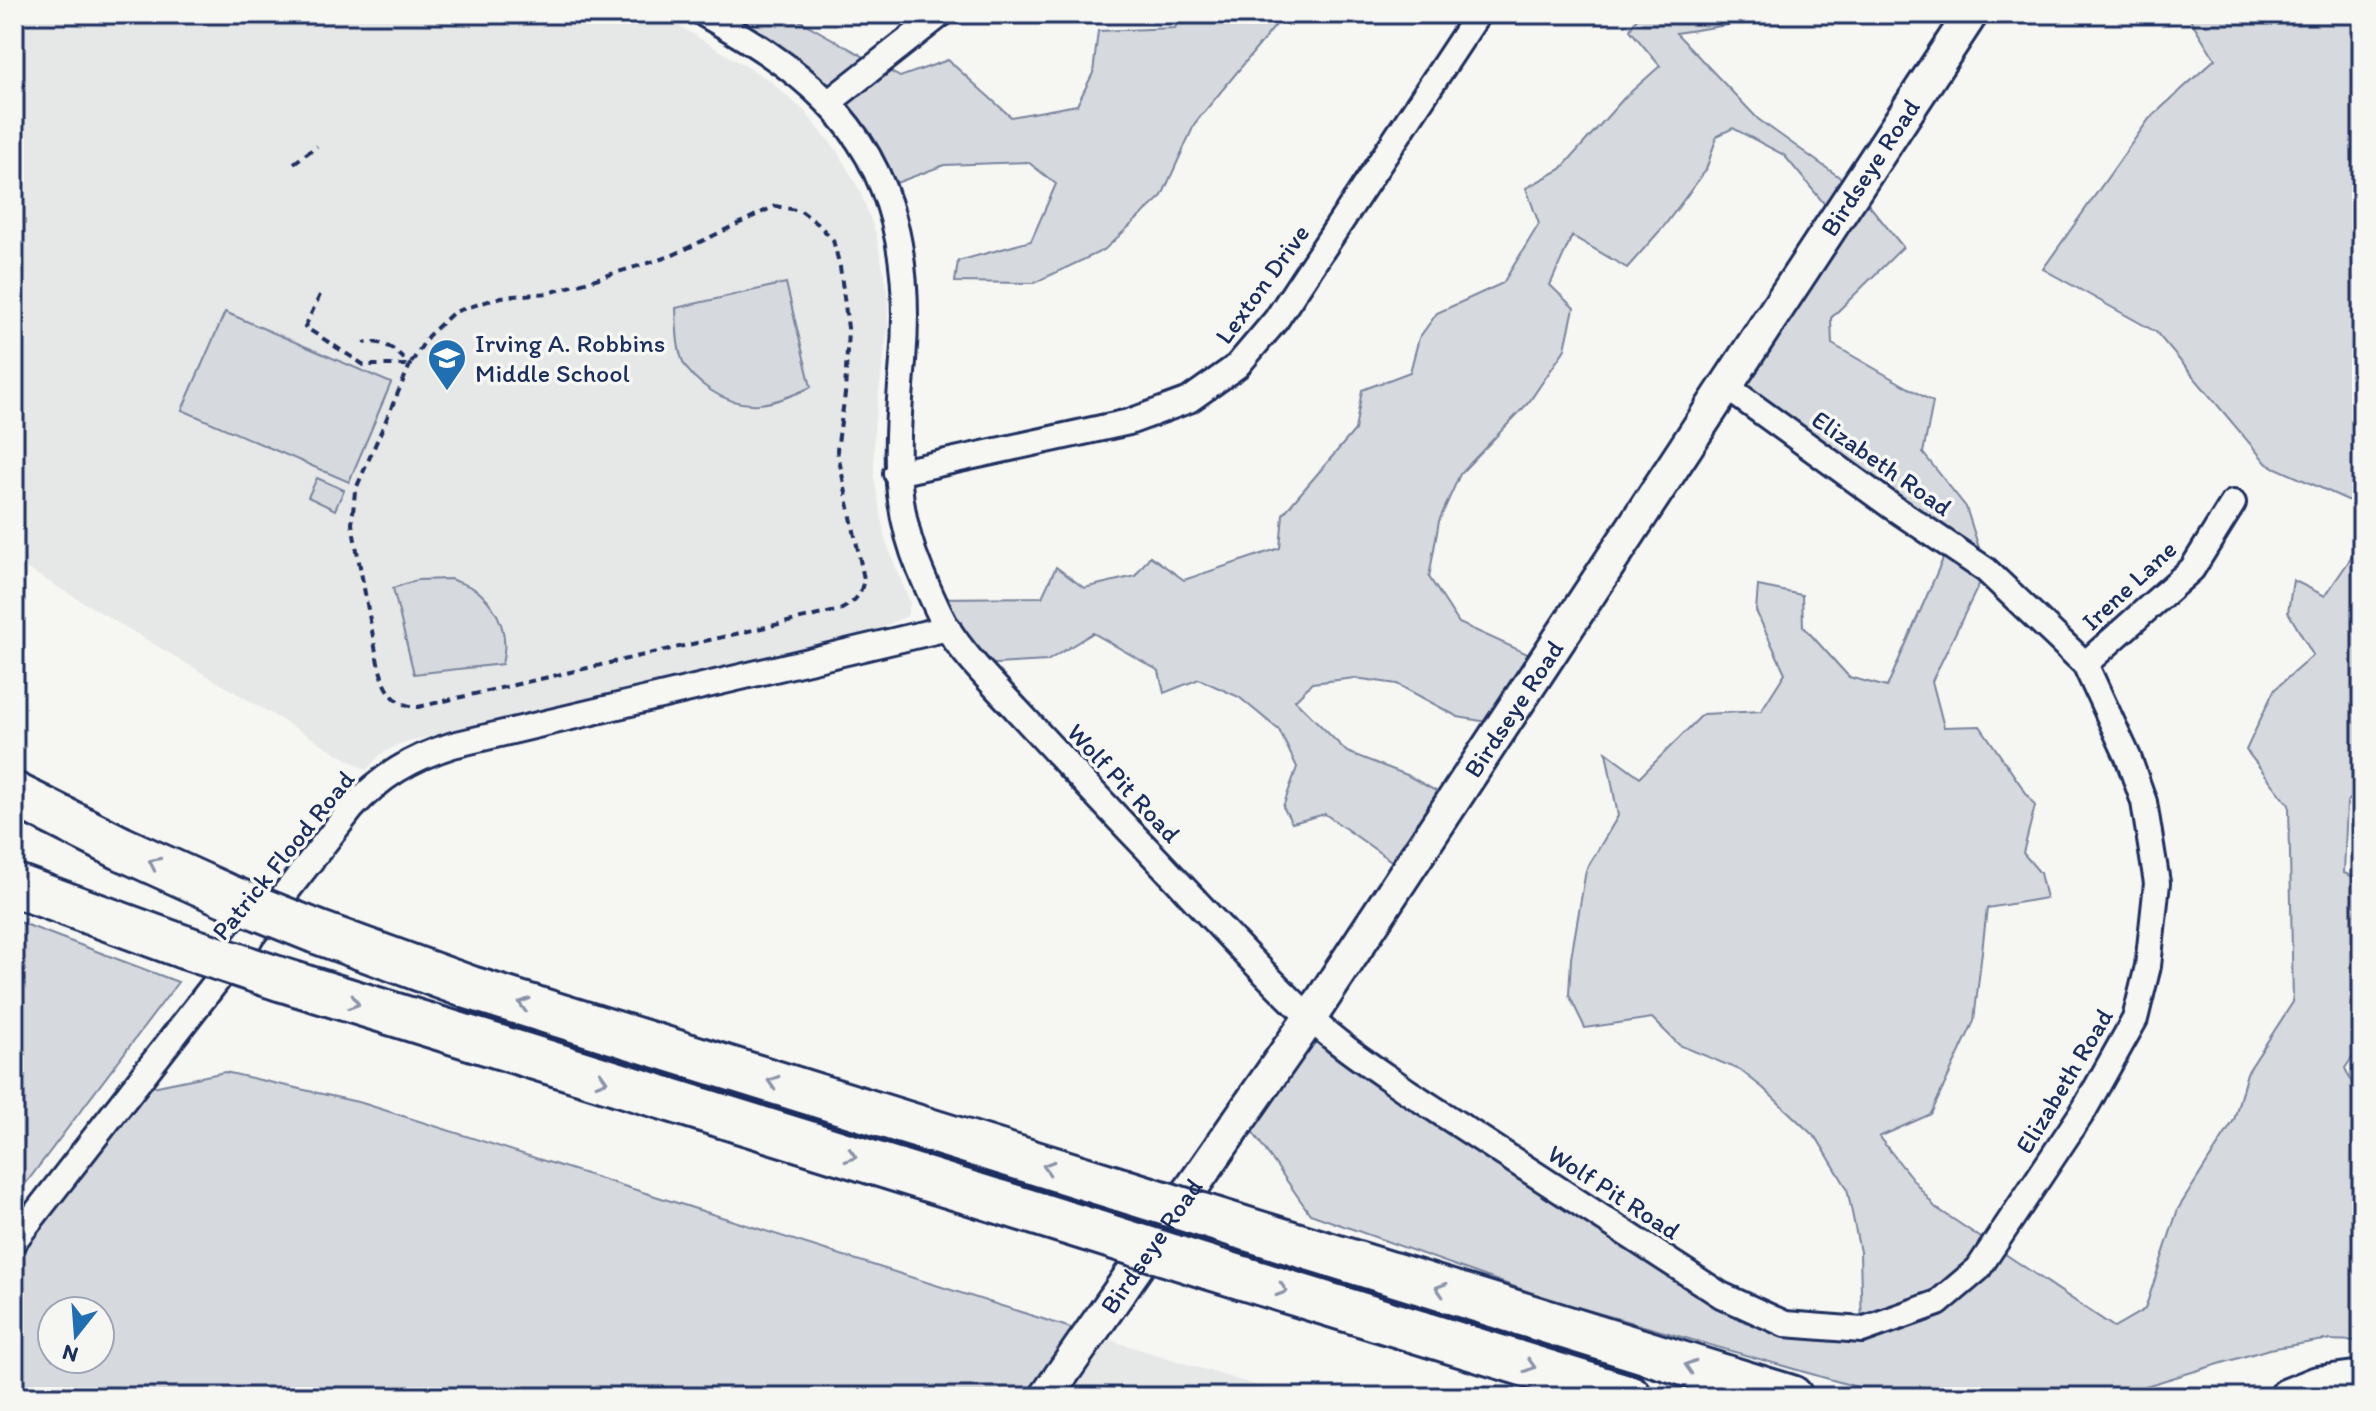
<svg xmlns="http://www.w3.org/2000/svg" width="2376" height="1411" viewBox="0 0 2376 1411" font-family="Itim,sans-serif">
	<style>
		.built { fill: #e6e7e7 }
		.green { fill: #d6d9dd; stroke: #78849e; stroke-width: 2; fill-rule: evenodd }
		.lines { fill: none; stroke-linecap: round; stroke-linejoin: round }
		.street-casing { stroke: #1b2f5e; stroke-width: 30 }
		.secondary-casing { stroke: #1b2f5e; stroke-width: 38 }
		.primary-casing { stroke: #1b2f5e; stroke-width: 42 }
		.highway-casing { stroke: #1b2f5e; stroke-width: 48 }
		.path { stroke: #1b2f5e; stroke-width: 4; stroke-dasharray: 8 6; stroke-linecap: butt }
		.street { stroke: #f6f6f2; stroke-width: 24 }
		.secondary { stroke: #f6f6f2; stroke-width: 32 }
		.primary { stroke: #f6f6f2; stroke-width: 36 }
		.highway { stroke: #f6f6f2; stroke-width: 42 }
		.highway-bridge-casing { stroke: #1b2f5e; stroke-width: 48; stroke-linecap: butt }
		.highway-bridge { stroke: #f6f6f2; stroke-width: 42 }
		.oneway { stroke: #8892a8 }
		.labels { text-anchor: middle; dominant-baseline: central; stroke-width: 7; stroke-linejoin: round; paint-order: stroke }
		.street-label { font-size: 26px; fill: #1b2f5e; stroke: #f6f6f2 }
		.poi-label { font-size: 26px; fill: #1b2f5e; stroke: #f6f6f2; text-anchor: start }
	</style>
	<rect width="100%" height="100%" fill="#f6f6f2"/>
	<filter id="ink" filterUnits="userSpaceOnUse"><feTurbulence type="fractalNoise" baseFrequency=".0125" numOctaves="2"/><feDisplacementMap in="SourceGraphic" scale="16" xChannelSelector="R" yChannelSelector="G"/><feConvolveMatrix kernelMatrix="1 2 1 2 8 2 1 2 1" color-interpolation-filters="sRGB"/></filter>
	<g filter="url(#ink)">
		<!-- built -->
		<path class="built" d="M14 14H659L769 80 804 111 837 151 860 191 876 234 887 290 888 326 874 428V477L885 540 910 603 907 616 874 631 399 744 381 754 366 770 14 561Z
			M1090 1334 1293 1397H1046Z"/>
		<!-- green -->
		<path class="green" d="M704 14H788L900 77 948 60 1011 117 1077 105 1093 73 1098 31 1175 28 1181 14H1285L1195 123 1162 196 1104 250 1034 283 955 282 958 261 1031 241 1056 184 1028 162 944 165 883 188 849 128Z
			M1639 14H1760L1759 20 1676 33 1758 119 1856 189 1903 247 1831 318 1832 344 1933 402 1923 453 1966 507 1986 570 1932 681 1944 727 1980 726 2035 806 2023 853 2040 873 2046 898 1987 908 1974 1021 1931 1114 1879 1137 1935 1207 2114 1327 2145 1309 2178 1209 2234 1120 2247 1073 2293 1002 2289 805 2246 750 2274 690 2313 655 2288 612 2293 580 2325 596 2362 542V789L2347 802 2344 873 2362 880V1043L2345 1068 2362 1105V1341L2324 1340 2269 1349 2109 1397H1892L1549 1299 1310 1214 1243 1118 1310 1018 1785 1324 1862 1330 1860 1252 1847 1188 1818 1140 1763 1088 1740 1070 1679 1045 1652 1018 1585 1028 1569 995 1571 958 1586 870 1618 816 1606 752 1640 777 1703 714 1761 711 1785 673 1756 611 1758 586 1802 595 1803 626 1849 677 1887 687 1949 545 1727 387 1837 219 1784 155 1733 128 1717 136 1706 170 1664 226 1627 268 1572 236 1550 285 1574 308 1565 349 1529 402 1460 474 1439 521 1429 577 1459 623 1545 662 1504 725 1458 717 1397 684 1355 678 1312 683 1295 700 1347 752 1407 775 1454 801 1407 872 1325 814 1292 823 1283 807 1297 767 1279 730 1239 697 1199 679 1164 693 1159 671 1093 633 1047 661 977 665 932 598 1042 597 1056 567 1084 588 1135 576 1150 556 1184 580 1280 548 1283 514 1355 430 1362 390 1410 372 1419 338 1437 313 1503 283 1539 224 1526 188 1561 169 1624 98 1660 66 1630 30Z
			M2187 14H2362V405L2358 434 2362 435V519L2359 505 2267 464 2156 332 2043 269 2149 119 2215 59Z
			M786 283 811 387C775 404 746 414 710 390 700 383 690 375 684 364 676 347 677 326 676 308Z
			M225 312 391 383 349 482 182 410Z
			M317 478 344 490 335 510 308 497Z
			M450 579C460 583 473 586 480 593 501 612 509 637 502 664L414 674 393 588 417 580Z
			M14 920 178 982 14 1199Z
			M225 1072 362 1103 1090 1334 1046 1397H14V1241L133 1091ZM52 1311H100V1359H52Z"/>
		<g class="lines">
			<defs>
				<path id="street" d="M704 14C747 39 791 65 826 101 897 172 911 266 903 361 897 436 890 499 920 570 928 589 936 608 946 626 964 656 993 684 1017 710 1054 750 1091 790 1129 830 1189 892 1246 958 1309 1017 1338 1045 1374 1068 1407 1091L1721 1295 1785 1324 1862 1330 1938 1303 1978 1269 2084 1110 2135 1019 2148 966 2157 883 2144 802 2128 757 2085 664 1986 570 1891 506 1727 387
					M828 103 941 14
					M896 473 1129 422 1189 400 1237 366 1276 320 1478 14
					M2085 664 2192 569 2233 503
					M14 1241 351 809C380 777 411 758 453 745L948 628"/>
				<g id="secondary">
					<path id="s1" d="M1046 1397 1310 1018 1971 14"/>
				</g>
				<path id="primary" d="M2288 1397 2318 1385 2362 1379"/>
				<path id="highway" d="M14 794 121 848 225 895
					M14 885 184 947
					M317 932 471 988 1122 1190
					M280 979 1093 1231
					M1237 1226 1791 1397
					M1207 1267 1630 1397"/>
			</defs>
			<!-- street casing -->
			<use href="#street" class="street-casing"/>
			<!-- secondary casing -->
			<use href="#secondary" class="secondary-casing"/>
			<!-- primary casing -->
			<use href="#primary" class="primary-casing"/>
			<!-- highway casing -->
			<use href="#highway" class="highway-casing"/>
			<!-- path -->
			<path class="path" d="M294 163 317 146
				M320 295 305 327 364 365H410L428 336 454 312 501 297 549 293 671 256 775 206 801 211 818 224 833 240 840 267 848 328 845 394 837 450 864 579C861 595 855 602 840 610L418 707C391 706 384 685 378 663L352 524 355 491 410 365C397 351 384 339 364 343"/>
			<!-- street -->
			<use href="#street" class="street"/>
			<!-- secondary -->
			<use href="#secondary" class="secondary"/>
			<!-- primary -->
			<use href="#primary" class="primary"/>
			<!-- highway -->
			<use href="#highway" class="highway"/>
			<defs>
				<path id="highway-bridge" d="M225 895 317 932
					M184 947 280 979
					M1122 1190 1237 1226
					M1093 1231 1207 1267"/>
			</defs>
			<!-- highway-bridge casing -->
			<use href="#highway-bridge" class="highway-bridge-casing"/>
			<!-- highway-bridge -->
			<use href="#highway-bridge" class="highway-bridge"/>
		</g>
		<!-- one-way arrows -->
		<defs><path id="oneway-chevron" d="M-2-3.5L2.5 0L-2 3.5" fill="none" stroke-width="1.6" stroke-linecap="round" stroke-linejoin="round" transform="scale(2)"/></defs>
		<g class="oneway">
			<use href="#oneway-chevron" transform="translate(154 863) rotate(-155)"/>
			<use href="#oneway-chevron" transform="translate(354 1003) rotate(17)"/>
			<use href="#oneway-chevron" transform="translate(524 1004) rotate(-163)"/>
			<use href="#oneway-chevron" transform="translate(602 1080) rotate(17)"/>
			<use href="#oneway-chevron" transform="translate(773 1082) rotate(-163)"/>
			<use href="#oneway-chevron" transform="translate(851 1156) rotate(17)"/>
			<use href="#oneway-chevron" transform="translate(1048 1167) rotate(-163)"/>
			<use href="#oneway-chevron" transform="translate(1441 1289) rotate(-163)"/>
			<use href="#oneway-chevron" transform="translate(1282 1290) rotate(17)"/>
			<use href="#oneway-chevron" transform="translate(1530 1366) rotate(17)"/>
			<use href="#oneway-chevron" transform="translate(1690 1366) rotate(-163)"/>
		</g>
	</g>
	<!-- icons -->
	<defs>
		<symbol id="school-pin" viewBox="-11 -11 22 30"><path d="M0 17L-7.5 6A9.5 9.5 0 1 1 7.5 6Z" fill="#1f6fb2" stroke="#f6f6f2"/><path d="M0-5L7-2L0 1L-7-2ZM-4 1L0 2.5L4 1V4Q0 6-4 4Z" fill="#fff"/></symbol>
	</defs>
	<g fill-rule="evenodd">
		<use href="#school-pin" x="425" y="336" width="44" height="60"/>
	</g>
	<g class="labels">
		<!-- street labels -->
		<g class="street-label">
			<text stroke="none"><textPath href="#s1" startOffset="1480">Birdseye Road</textPath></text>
			<text transform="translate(1262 284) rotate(-54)">Lexton Drive</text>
			<text transform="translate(1882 463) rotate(35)">Elizabeth Road</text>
			<text transform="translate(2129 585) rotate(-43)">Irene Lane</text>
			<text stroke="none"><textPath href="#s1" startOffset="832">Birdseye Road</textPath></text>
			<text transform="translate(1124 783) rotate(47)">Wolf Pit Road</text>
			<text transform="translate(283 855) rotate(-51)">Patrick Flood Road</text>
			<text transform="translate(2064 1081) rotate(-59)">Elizabeth Road</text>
			<text transform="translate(1614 1192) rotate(33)">Wolf Pit Road</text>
			<text stroke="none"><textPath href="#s1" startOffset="184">Birdseye Road</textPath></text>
		</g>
		<!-- poi labels -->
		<g class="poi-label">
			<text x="475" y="343">Irving A. Robbins<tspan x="475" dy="30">Middle School</tspan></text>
		</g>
	</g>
	<!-- margin -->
	<rect width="2376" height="1411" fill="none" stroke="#f6f6f2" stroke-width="48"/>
	<rect x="24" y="24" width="2328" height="1363" fill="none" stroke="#1b2f5e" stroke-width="3" filter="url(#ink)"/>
	<!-- north arrow -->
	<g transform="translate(76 1335) rotate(197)"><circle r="38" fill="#f6f6f2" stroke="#9ea6b7" stroke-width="2"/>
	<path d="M0-6L14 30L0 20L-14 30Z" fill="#1f6fb2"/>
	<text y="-12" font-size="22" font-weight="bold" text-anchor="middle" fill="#1b2f5e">N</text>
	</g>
</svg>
